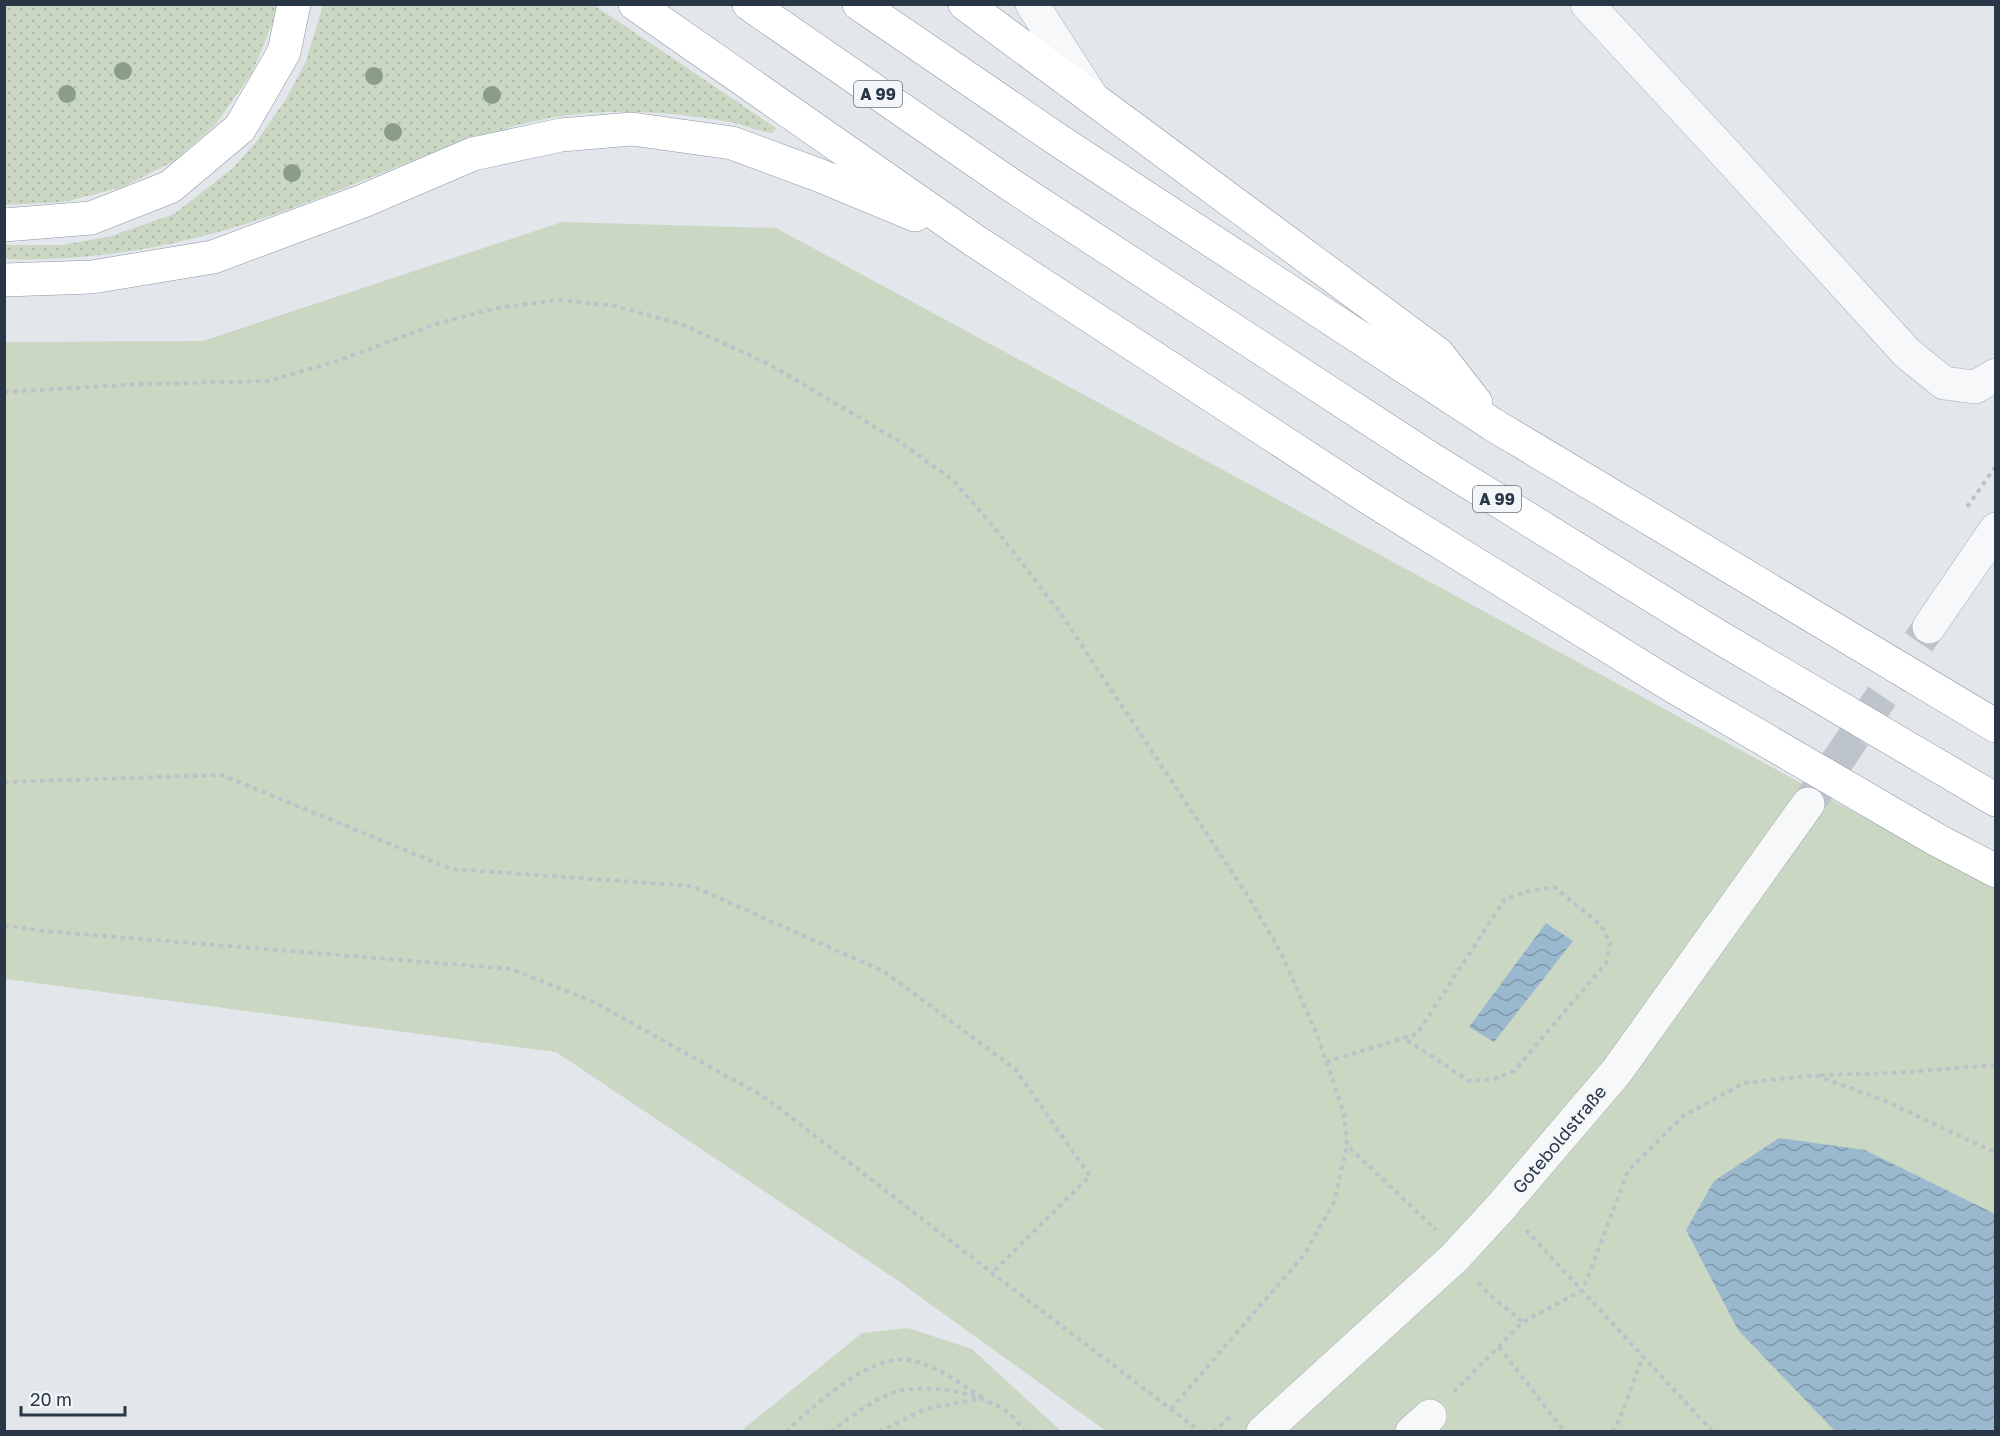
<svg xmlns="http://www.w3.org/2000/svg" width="2000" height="1436" viewBox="0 0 2000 1436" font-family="'Golos Text',sans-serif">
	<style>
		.grass { fill: url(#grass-dots) }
		.park { fill: #cad7c3 }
		.water { fill: url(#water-waves) }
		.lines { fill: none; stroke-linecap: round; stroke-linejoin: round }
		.minor-tunnel { stroke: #bec4cb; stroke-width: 33; stroke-dasharray: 33 16; stroke-linecap: butt }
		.minor-casing { stroke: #a7aeb7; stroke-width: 34 }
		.highway-casing { stroke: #8996a4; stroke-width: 34 }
		.path { stroke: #bdc2c8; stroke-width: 4; stroke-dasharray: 4.5 4.5; stroke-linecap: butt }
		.minor { stroke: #f6f8fa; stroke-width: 33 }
		.highway { stroke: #fff; stroke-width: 33 }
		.tree { fill: #8a9e87 }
		.labels { text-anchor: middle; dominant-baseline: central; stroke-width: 4.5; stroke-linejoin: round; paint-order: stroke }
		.shield { fill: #f3f6f9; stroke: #66707c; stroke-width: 1.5 }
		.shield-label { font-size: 16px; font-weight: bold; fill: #293646 }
		.street-label { font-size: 18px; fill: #293646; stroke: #f3f6f9 }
	</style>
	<defs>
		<pattern id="grass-dots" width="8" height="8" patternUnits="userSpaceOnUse" patternTransform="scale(1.5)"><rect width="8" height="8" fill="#cad7c3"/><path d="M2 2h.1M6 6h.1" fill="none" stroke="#aeb9a9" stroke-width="1.8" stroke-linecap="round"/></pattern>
		<pattern id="water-waves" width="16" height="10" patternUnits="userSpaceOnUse" patternTransform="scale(1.5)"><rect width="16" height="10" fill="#9bb9ce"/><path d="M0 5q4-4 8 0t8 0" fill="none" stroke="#7e97a9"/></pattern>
	</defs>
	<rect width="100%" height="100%" fill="#e3e7ec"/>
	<!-- grass -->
	<path class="grass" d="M4 5H278L275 17 252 73 216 124 174 161 123 187 64 202 5 205Z
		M323 5H594L776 128 773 133C758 132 744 124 729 122 675 112 617 108 562 116 479 129 404 165 327 195 225 236 115 263 5 259L4 245H61L108 237 174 214 233 168 257 141 286 99 306 61Z"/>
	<!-- park -->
	<path class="park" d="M562 222 776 228 1995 888V1431H1106L897 1280 556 1052 5 979V342L203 341Z
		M908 1328 972 1349 1061 1431H741L862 1333Z"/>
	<!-- water -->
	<path class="water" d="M1546 923 1573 941 1494 1042 1469 1027Z
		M1779 1138 1865 1150 1995 1214V1431H1835L1738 1330 1686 1230 1714 1181Z"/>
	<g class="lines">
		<!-- minor-tunnel -->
		<path class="minor-tunnel" d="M1808 804 1929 627"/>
		<defs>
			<path id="minor" d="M1032 4 1091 96
				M1587 4 1727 155 1907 353 1944 383 1975 387 1996 375
				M1929 627 1996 529
				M1263 1432 1454 1258 1501 1207 1617 1071 1808 804
				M1412 1432 1430 1416"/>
			<path id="highway" d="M635 4 975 241 1369 498 1666 682 1937 840 1996 871
				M749 4 1008 183 1431 459 1714 634 1996 800
				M859 4 1061 142 1492 424 1996 726
				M965 4 1438 354 1476 403
				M4 225 91 218 170 187 240 128 284 52 294 4
				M4 280 92 277 213 257 363 201 473 154 561 135 632 129 732 143 821 176 915 215"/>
		</defs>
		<!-- minor casing -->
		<use href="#minor" class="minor-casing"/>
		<!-- highway casing -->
		<use href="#highway" class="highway-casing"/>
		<!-- path -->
		<path class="path" d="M4 392 141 384 269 381 337 361 436 324 496 308 558 300 615 306 681 324 769 364 897 440 953 480 997 531 1059 611 1248 896 1281 953 1318 1037 1344 1114 1347 1145 1436 1230
			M1967 507 1996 466
			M4 782 222 775 451 869 692 886 885 972 1015 1069 1090 1176 992 1273
			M4 925 43 931 511 969 594 1002 766 1098 992 1273 1201 1432
			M1326 1062 1417 1034 1505 899 1529 891 1554 887 1601 925 1610 943 1606 963 1514 1071 1494 1079 1469 1081 1404 1038
			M1820 1075 1893 1073 1996 1065
			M1526 1230 1713 1432
			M1478 1283 1491 1296 1523 1322
			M1499 1347 1565 1432
			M1454 1392 1523 1322 1583 1290 1628 1171 1683 1116 1744 1083 1815 1075 1883 1100 1996 1153
			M1171 1409 1304 1255 1334 1202 1347 1145
			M786 1432C813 1406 871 1353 910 1360 937 1365 960 1384 983 1398
			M831 1432C843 1421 880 1396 894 1392 929 1383 981 1392 1010 1414 1016 1419 1020 1426 1025 1432
			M879 1432 925 1409 979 1399
			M1213 1432 1232 1415
			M1612 1432 1620 1418 1643 1356"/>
		<!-- minor -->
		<use href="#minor" class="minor"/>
		<!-- highway -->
		<use href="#highway" class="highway"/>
	</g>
	<!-- trees -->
	<g class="tree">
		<circle cx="123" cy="71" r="9"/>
		<circle cx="374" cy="76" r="9"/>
		<circle cx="67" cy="94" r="9"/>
		<circle cx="492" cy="95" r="9"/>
		<circle cx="393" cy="132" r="9"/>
		<circle cx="292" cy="173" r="9"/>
	</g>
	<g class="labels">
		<!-- shield labels -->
		<g class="shield">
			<rect x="854" y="81" width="48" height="26" rx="4.5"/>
			<rect x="1473" y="486" width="48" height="26" rx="4.5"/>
		</g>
		<g class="shield-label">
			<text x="878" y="94">A 99</text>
			<text x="1497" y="499">A 99</text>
		</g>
		<!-- street labels -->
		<g class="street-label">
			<text transform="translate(1559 1139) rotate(-50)">Goteboldstraße</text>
		</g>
	</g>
	<!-- border -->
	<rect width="2000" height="1436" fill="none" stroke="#293646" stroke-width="12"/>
	<!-- scale -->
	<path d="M21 1406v9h104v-9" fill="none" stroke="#293646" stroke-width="3"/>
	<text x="30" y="1406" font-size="18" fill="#293646" stroke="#f3f6f9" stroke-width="4.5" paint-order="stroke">20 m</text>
</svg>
